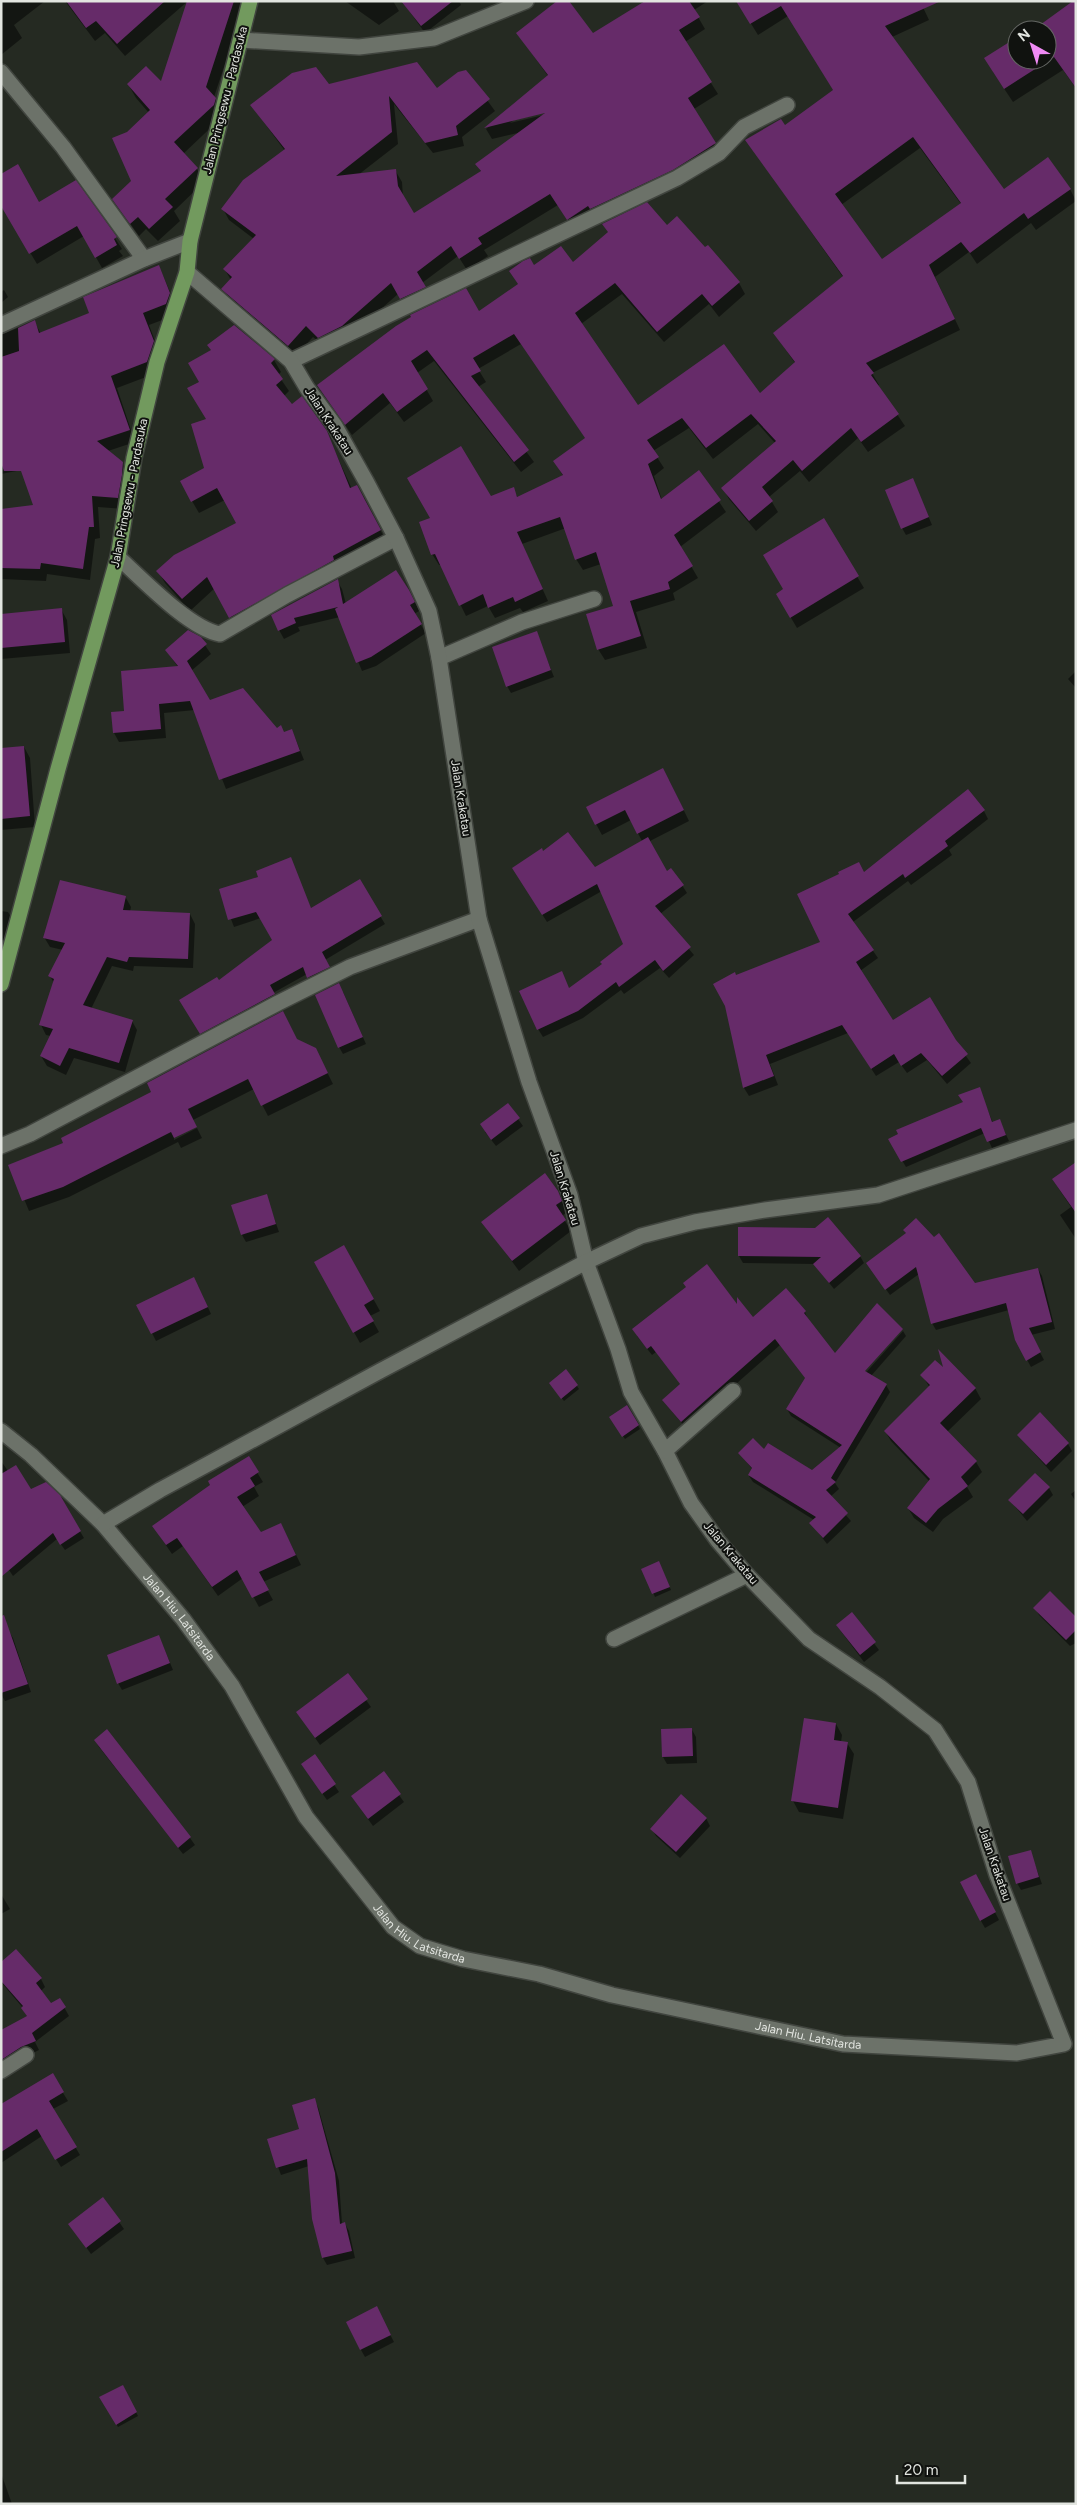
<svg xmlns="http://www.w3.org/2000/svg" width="1077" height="2505" viewBox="0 0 1077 2505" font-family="Figtree,sans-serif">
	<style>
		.shadow { fill: #0007; fill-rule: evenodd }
		.building { fill: #662b69; fill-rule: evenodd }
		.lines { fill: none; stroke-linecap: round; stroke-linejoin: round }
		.minor-casing { stroke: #41453f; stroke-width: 18 }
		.major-casing { stroke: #41453f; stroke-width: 18 }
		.minor { stroke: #6c7269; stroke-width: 15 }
		.major { stroke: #729a5e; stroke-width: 15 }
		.labels { text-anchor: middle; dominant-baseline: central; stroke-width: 4; stroke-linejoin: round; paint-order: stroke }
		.street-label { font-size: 12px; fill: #e2e5e0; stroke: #10120f }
	</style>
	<rect width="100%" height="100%" fill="#252a22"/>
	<!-- shadow -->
	<path class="shadow" d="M1 1H45L14 25 22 38 1 55Z
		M65 1H188L125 56 105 33 95 41Z
		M188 1H246L214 97 223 112 221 118 183 154 197 169 204 182 174 211 180 221 158 241 146 229 139 236 113 199 132 181 128 133 149 113 136 98 128 84H162Z
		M345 1H393L399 11 379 25Z
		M402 1H459L461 5 425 33Z
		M641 1H708L694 10 705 29 685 42 718 94 694 109 721 155 575 230 558 205 484 250 488 256 467 270 458 256 422 283 431 298 408 309 398 294 349 337 326 348 313 337 295 356 229 300 223 289 231 280 225 270 254 239 229 220 223 209 285 151 252 106 328 85 437 90 466 71 495 111 462 137 464 146 433 153 394 104 398 144 358 175 395 170 402 182 403 198 414 215 481 172 477 164 522 132 492 139 486 129 548 76 518 34 593 35 643 4ZM551 111 552 113 510 123 514 120Z
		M737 1H920L929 20 892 37 1003 191 1070 189 1076 201 1036 230 1031 223 977 264 969 252 935 277 960 330 872 373 879 385 878 386 905 426 868 452 858 438 809 482 800 471 769 497 778 512 756 531 729 499 723 488 775 443 758 424 713 459 689 428 653 451 664 468 654 476 662 500 699 472 726 512 680 547 698 578 673 593 675 600 636 612 647 648 605 660 598 649 615 607 601 564 583 570 576 559 566 528 522 544 548 601 523 612 520 608 495 618 488 606 466 616 441 565H439L432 554 491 497 513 489 518 498 563 476 555 462 586 439 521 344 478 369 486 382 478 387 534 462 521 472 434 361 417 373 433 401 404 422 390 403 352 435 318 385 479 312 519 285 510 272 534 267 573 264 667 227 705 249 708 247 739 283 745 294 719 317 709 304 664 342 622 294 581 324 637 407 760 395 795 363 774 333 843 277 747 141 785 127 834 91 788 16 758 35ZM920 148 961 204 881 261 841 205Z
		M1076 1V88L1063 70 1013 102 993 72 1017 43V60H1047V30H1035Z
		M39 203 115 238 122 249 119 251 123 256 102 268 84 236 37 264 1 204Z
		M159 266 176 306 173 316 149 325 160 354 154 374 117 388 135 442 108 451 122 463 129 475 124 509 98 507 100 538 95 539 90 580 47 574 46 581 1 579V510L35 506 22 470 1 474V335L34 321 41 334 91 314Z
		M4 290 8 297 1 303V292Z
		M234 326 274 360 281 372 278 375 289 391 284 396 291 406 326 432 352 489 364 498 387 543 237 629 215 588 190 611 165 583 158 571 237 523 225 500 199 513 192 501 206 468 207 420 200 382 212 351Z
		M913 480 932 525 906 535 902 528Z
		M823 520 864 588 797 628 777 594 785 590Z
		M337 581 342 589 346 604 414 600 419 611 414 614 426 633 376 666 362 671 340 617 298 627 300 631 284 639 279 630Z
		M61 609 67 620 70 653 1 659V615Z
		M536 632 554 677 511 693 507 686Z
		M200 638 211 654 191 671 209 702 284 733 292 730 304 760 226 789 195 710 164 713 166 738 119 742 114 733 126 712 178 667 166 650Z
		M1076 671V688L1068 679Z
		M24 747 30 758 35 827 1 830V749Z
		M669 780 689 821 650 841 666 872 682 885 687 893 660 914 694 955 669 978 660 968 624 994 621 990 583 1018 543 1037 538 1029 625 944 602 891 547 922 518 876 543 852 594 869 642 841 631 820 602 835 596 824Z
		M984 811 988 819 949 850 952 855 911 885 908 881 853 922 878 958 860 971 892 1021 955 1041 971 1063 947 1084 927 1060 907 1073 899 1062 876 1076 848 1033 770 1064 778 1085 749 1096 744 1088 726 1006 736 976 821 943 864 873Z
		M290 859 311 909 359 881 385 924 325 960 333 974 313 984 307 974 273 993 278 1002 205 1040 181 1000 218 982 274 941 261 918 234 927 220 890 260 878Z
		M126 898 131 907 130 912 190 914 195 924 193 968 134 966 133 971 112 966 91 1009 132 1021 137 1030 125 1072 74 1058 66 1075 47 1066 41 1056 51 1036 46 1035 41 1025 54 983 50 976 63 950 50 947 44 937Z
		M1 911 8 912 12 919 8 941 1 940Z
		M343 992 366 1044 343 1054 339 1047Z
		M297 1041 321 1060 333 1084 268 1116 254 1089 193 1120 196 1126 174 1137V1140L197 1128 202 1138 181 1148 178 1142 69 1197 29 1211 10 1165 65 1144Z
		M979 1089 993 1123 1002 1126 1009 1141 992 1148 985 1133 906 1167 890 1140 964 1103Z
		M518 1119 523 1126 496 1146 485 1132Z
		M1076 1164V1239L1060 1215 1071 1207 1053 1180Z
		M557 1191 567 1212 562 1216 571 1231 519 1271 483 1222Z
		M266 1195 279 1232 246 1242 242 1235Z
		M904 1231 933 1239 975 1285 1038 1269 1042 1276 1055 1329 1031 1335 1044 1360 1031 1367 1016 1340 1009 1310 936 1330 932 1323 919 1274 890 1295 872 1270 907 1234Z
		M344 1246 380 1311 370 1316 379 1332 360 1343 315 1262Z
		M739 1256H860L864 1263 834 1289 814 1264 743 1263Z
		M198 1286 211 1314 156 1341 138 1305Z
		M739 1307 752 1318 805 1312 808 1320 835 1355 862 1377 903 1331 906 1336 871 1376 886 1385 890 1392 835 1483 839 1489 830 1497 851 1521 827 1544 811 1523 814 1520 753 1482 749 1476 753 1470 739 1453 764 1451 813 1472 841 1448 791 1416 787 1409 806 1379 780 1345 686 1428 663 1401 681 1385 656 1352 652 1355 637 1336Z
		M945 1371 975 1388 981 1399 947 1432 976 1462 982 1472 967 1487 973 1497 943 1519 933 1532 914 1518 908 1508 929 1481 891 1441 885 1431 930 1388 922 1375Z
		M552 1386H577L579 1389 564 1401Z
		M627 1406 640 1429 625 1439 611 1418Z
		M1018 1435 1068 1444 1072 1451 1051 1472Z
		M248 1458 263 1482 254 1487 259 1496 242 1507 261 1533 281 1524 301 1565 263 1582 273 1600 259 1607 243 1578 218 1596 183 1546 172 1554 159 1535Z
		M1 1461 8 1471 31 1490 59 1496 84 1538 65 1550 57 1539 13 1576 1 1558Z
		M1049 1488 1053 1495 1027 1521 1010 1500Z
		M1076 1490V1502L1071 1494Z
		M660 1565 671 1590 655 1597 643 1569Z
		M1035 1608 1076 1619V1643L1070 1646 1039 1615Z
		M852 1614 879 1650 864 1662 837 1626Z
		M1 1618 13 1638 31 1692 5 1701 1 1694Z
		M159 1636 173 1670 122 1690 118 1683Z
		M348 1675 371 1707 320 1745 297 1712Z
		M836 1724 842 1735 841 1742 847 1743 854 1754 843 1819 799 1812 793 1801Z
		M692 1730 696 1737 697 1763 667 1764 663 1757Z
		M107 1731 190 1838 195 1845 183 1854 99 1747 95 1740Z
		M315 1756 339 1792 327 1800 302 1765Z
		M383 1773 404 1802 373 1826 352 1797Z
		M706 1818 710 1826 680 1858 656 1836 652 1829Z
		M1030 1851 1042 1884 1021 1890 1017 1883Z
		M980 1883 999 1920 985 1928 981 1921Z
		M1 1894 10 1909 1 1914Z
		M16 1951 41 1979 45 1987 41 1991 50 2005 60 2000 69 2016 35 2042 39 2050 1 2069V2031L28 2017 23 2008 1 1982V1963Z
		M52 2075 68 2101 53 2109 80 2155 61 2167 42 2136 1 2163V2105Z
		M314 2100 318 2107 339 2181 342 2224H345L349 2231 355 2258 327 2265 323 2258 313 2218 309 2166 281 2175 268 2140 300 2130Z
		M103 2199 124 2229 91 2254 69 2224Z
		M380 2315 394 2342 365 2357 361 2350Z
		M123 2386 138 2416 118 2427 101 2397Z
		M1 2473 12 2504H1Z"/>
	<!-- building -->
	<path class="building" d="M66 1H165L117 44 96 21 86 28Z
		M187 1H234L206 87 216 98 214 105 174 142 198 168 165 199 173 207 149 229 138 217 130 224 112 199 131 181 112 138 127 132 150 110 127 84 146 66 161 81Z
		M401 1H453L421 26Z
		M557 1H569L593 33 645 1H689L700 17 679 30 712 82 688 98 716 143 673 170 590 209 588 206 567 220 550 194 478 238 482 244 459 259 451 246 417 272 426 287 400 299 391 283 342 326 318 338 306 326 288 346 221 289 232 277 223 269 256 235 221 209 243 180 285 149 250 105 292 73 316 67 329 84 417 62 437 88 458 72 466 70 490 99 456 126 458 135 425 143 389 96 392 132 336 176 396 169 398 186 414 213 481 171 475 164 545 113 484 128 548 75 516 33Z
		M736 1H941L885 26 1004 189 1048 157 1071 189 1028 219 1024 213 970 253 961 242 929 265 955 319 866 363 874 373 871 375 899 414 861 442 851 428 802 471 793 460 762 487 773 501 749 521 721 488 776 441 751 414 706 448 682 418 647 440 659 457 648 464 661 499 699 470 721 500 674 535 693 566 668 582 670 589 630 601 641 636 597 650 586 614 613 606 596 552 575 560 560 517 517 532 543 589 515 602 513 597 488 608 483 594 459 606 435 554 431 555 419 522 430 518 407 478 461 446 491 496 514 487 517 497 563 475 553 461 585 438 514 334 473 358 481 371 471 376 529 450 514 462 427 350 411 361 428 389 397 412 383 393 345 425 317 385 396 326 411 317 410 315 466 288 479 311 518 284 509 271 523 261 530 258 534 265 561 246 573 262 608 232 602 224 647 202 667 225 677 216 705 247 708 245 740 282 712 306 702 294 657 332 615 283 575 313 638 405 724 344 760 393 795 362 773 333 843 276 745 140 781 119 785 125 833 90 781 6 750 24ZM913 137 961 203 882 259 835 194Z
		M1073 1H1076V88L1054 57 1004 89 984 58 1011 41 1013 44 1017 42V60H1047V30H1033Z
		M18 164 39 202 76 180 117 237 114 239 117 245 95 258 77 226 29 254 1 206V174Z
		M159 265 170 293 166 304 143 313 154 341 147 362 111 376 130 430 97 441 123 462 122 475 118 498 92 496 94 527H89L83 569 41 563 40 569 1 568V509L33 505 21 471H4L1 463V357L19 351 18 328 35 320 39 333 89 313 83 297Z
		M234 325 275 359 271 363 283 379 276 385 292 404 302 396 327 431 350 488 357 485 381 530 333 556 334 560 229 618 207 577 182 599 156 571 174 555 236 523 217 488 191 502 180 481 204 468 191 424 206 419 187 388 199 382 188 363 211 350 207 345Z
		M913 478 929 517 901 529 885 490Z
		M824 518 859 576 790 618 776 594 783 589 763 555Z
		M396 570 409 590 415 602 410 605 422 624 371 657 356 663 335 609 338 607 294 618 296 623 278 631 271 615 338 579 343 604Z
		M62 608 65 642 1 648V614Z
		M188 630 201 637 207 644 187 661 210 700 243 688 277 728 281 725 284 732 292 729 300 751 219 780 190 701 159 704 161 729 113 733 111 712 124 711 121 671 178 666 165 650Z
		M537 631 551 670 506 687 492 647Z
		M24 746 30 816 1 819V748Z
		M663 768 684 810 637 834 625 810 595 825 586 807Z
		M968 789 985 810 945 841 948 846 905 878 903 874 848 914 874 950 856 962 893 1020 930 997 956 1040 968 1054 942 1076 921 1053 901 1066 894 1054 871 1069 842 1025 766 1055 774 1076 743 1088 725 1006 713 984 735 972 736 975 820 942 797 894 839 874 838 872 859 862 864 872Z
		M568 832 595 867 648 837 667 871 671 868 684 885 655 906 691 947 663 971 655 960 619 987 616 982 578 1011 537 1030 519 991 562 971 569 988 602 964 600 962 623 944 597 884 542 915 512 868 542 848 543 851Z
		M291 857 311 908 360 879 382 916 322 952 330 967 307 978 303 967 270 985 275 994 200 1034 179 1000 217 977 219 980 272 940 256 912 228 920 219 889 258 877 256 871Z
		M60 880 126 896 123 910 190 913 188 959 129 957 127 962 107 957 83 1005 133 1020 119 1063 69 1048 60 1066 40 1056 53 1029 39 1025 54 979 48 976 65 943 43 938Z
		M339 983 363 1037 338 1048 315 995Z
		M283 1011 297 1039 316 1048 328 1073 261 1106 248 1079 188 1109 197 1127 174 1138 171 1132 63 1187 22 1201 8 1165 63 1143 61 1138 151 1092 147 1083Z
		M980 1087 992 1122 1000 1119 1006 1135 987 1142 981 1128 901 1162 888 1139 898 1134 896 1130 963 1102 958 1095Z
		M508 1103 520 1118 491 1140 480 1124Z
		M1076 1162V1213L1052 1179Z
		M545 1173 558 1191 562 1201 556 1205 566 1220 512 1261 481 1222Z
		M267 1194 276 1224 241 1235 231 1205Z
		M828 1217 861 1256 829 1283 813 1264 821 1257 738 1256V1227L815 1228Z
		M916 1218 934 1237 939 1233 975 1283 1038 1268 1052 1322 1029 1328 1041 1352 1026 1361 1015 1340 1006 1303 931 1324 916 1267 885 1290 866 1263 906 1233 903 1230Z
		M344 1245 374 1299 364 1305 374 1321 353 1333 314 1262Z
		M707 1264 737 1304V1297L753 1317 786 1288 806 1311 804 1313 835 1353 877 1303 903 1329 865 1371 887 1384 831 1478 836 1482 826 1490 848 1513 823 1538 809 1523 816 1517 748 1475 752 1468 738 1453 753 1438 764 1449 768 1443 812 1470 842 1445 786 1409 805 1378 775 1339 681 1422 662 1400 680 1384 651 1346 647 1349 632 1329 686 1287 683 1283Z
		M194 1277 208 1307 151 1334 136 1305Z
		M938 1349 976 1388 940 1423 977 1461 961 1477 968 1486 938 1509 926 1523 907 1508 930 1479 884 1431 930 1385 920 1375 935 1360 943 1367Z
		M566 1369 578 1385 561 1399 549 1383Z
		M627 1405 639 1425 622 1437 609 1417Z
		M1040 1412 1069 1443 1046 1465 1017 1435Z
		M249 1456 259 1472 250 1478 255 1486 237 1497 261 1532 281 1523 296 1555 259 1572 269 1590 252 1598 237 1570 212 1587 177 1538 166 1545 152 1526 210 1485 208 1481Z
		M16 1465 31 1489 46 1482 60 1495 81 1531 60 1545 53 1533 1 1577V1474Z
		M1035 1473 1050 1487 1023 1514 1008 1500Z
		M659 1561 670 1587 652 1594 641 1569Z
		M1050 1591 1076 1617V1630L1066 1640 1033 1608Z
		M852 1612 876 1642 860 1655 836 1625Z
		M4 1615 28 1684 1 1693V1616Z
		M159 1635 170 1663 117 1684 107 1655Z
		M348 1673 368 1699 315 1738 296 1712Z
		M804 1718 836 1723 834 1740 848 1742 838 1808 791 1801Z
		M692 1728 693 1756 662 1757 661 1729Z
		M107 1729 191 1837 178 1848 94 1740Z
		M315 1754 336 1784 322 1794 301 1764Z
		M384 1771 401 1794 368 1819 351 1796Z
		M681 1794 707 1818 676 1852 650 1829Z
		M1031 1850 1039 1877 1016 1884 1008 1856Z
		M976 1874 996 1912 980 1921 960 1882Z
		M16 1949 42 1978 36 1983 51 2003 60 1998 66 2007 32 2033 36 2041 21 2047 1 2060V2030L27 2016 21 2008 23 2006 1 1981V1962Z
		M53 2073 64 2092 49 2101 77 2147 55 2160 37 2129 1 2152V2104Z
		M315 2098 335 2173 340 2224 345 2222 352 2251 322 2258 312 2219 307 2159 276 2168 267 2139 299 2129 292 2105Z
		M103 2197 121 2221 86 2248 68 2224Z
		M377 2306 391 2335 360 2350 346 2322Z
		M123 2385 137 2412 116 2425 99 2397Z"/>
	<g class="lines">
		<defs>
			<g id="minor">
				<path d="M241 40 359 47 434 38 526 1"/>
				<path d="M1 72 63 147 144 259"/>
				<path d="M1 325 144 259 190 241"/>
				<path d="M291 361 677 178 719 153 744 127 787 105"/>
				<path d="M118 557C142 579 190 629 220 634L287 595 396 538"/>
				<path d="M439 658 522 622 594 599"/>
				<path d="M1 1146 30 1134 278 1003 350 967 479 919"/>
				<path id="s1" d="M1 1431 31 1455 103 1524 183 1619 232 1686 306 1817 393 1927 420 1946 463 1959 539 1974 612 1995 843 2044 1017 2053 1064 2044 997 1875 968 1782 935 1730 880 1687 809 1639 747 1575 718 1541 691 1503 665 1451 631 1392 618 1349 586 1262 570 1195 529 1082 479 919 439 658 429 611 396 538 367 483 335 426 307 388 291 361 187 272"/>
				<path d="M665 1451 733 1391"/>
				<path d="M103 1524 160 1490 380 1371 586 1262 641 1236 695 1222 765 1210 878 1195 1076 1130"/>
				<path d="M614 1639 747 1575"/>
				<path d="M1 2071 26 2055"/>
			</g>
			<path id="major" d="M1 984 58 769 118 557 134 458 157 362 187 272 190 241 250 1"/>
		</defs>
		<!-- minor casing -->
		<use href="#minor" class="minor-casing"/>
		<!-- major casing -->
		<use href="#major" class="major-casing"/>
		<!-- minor -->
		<use href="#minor" class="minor"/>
		<!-- major -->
		<use href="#major" class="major"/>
	</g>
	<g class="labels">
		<!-- street labels -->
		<g class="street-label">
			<text transform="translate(225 100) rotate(-76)">Jalan Pringsewu - Pardasuka</text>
			<text transform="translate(329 421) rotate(57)">Jalan Krakatau</text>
			<text transform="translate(129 493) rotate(-79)">Jalan Pringsewu - Pardasuka</text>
			<text transform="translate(461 798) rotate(81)">Jalan Krakatau</text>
			<text transform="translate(565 1188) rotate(73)">Jalan Krakatau</text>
			<text transform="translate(731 1553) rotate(50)">Jalan Krakatau</text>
			<text stroke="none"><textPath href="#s1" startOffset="258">Jalan Hiu. Latsitarda</textPath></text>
			<text transform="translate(995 1864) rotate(71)">Jalan Krakatau</text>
			<text stroke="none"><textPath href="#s1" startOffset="662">Jalan Hiu. Latsitarda</textPath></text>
			<text stroke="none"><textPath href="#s1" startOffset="1068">Jalan Hiu. Latsitarda</textPath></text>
		</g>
	</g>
	<!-- border -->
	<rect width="1077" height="2505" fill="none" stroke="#e2e5e0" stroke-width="5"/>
	<!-- north arrow -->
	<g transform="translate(1032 45) rotate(321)"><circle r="24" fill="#10120f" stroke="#646663"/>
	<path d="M0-4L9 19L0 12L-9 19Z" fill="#f08bf5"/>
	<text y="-8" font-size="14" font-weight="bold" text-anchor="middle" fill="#e2e5e0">N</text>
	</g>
	<!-- scale -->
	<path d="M897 2475v8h68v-8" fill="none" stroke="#e2e5e0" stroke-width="2.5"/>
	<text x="904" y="2475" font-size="15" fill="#e2e5e0" stroke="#10120f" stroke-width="4" paint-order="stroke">20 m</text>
</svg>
